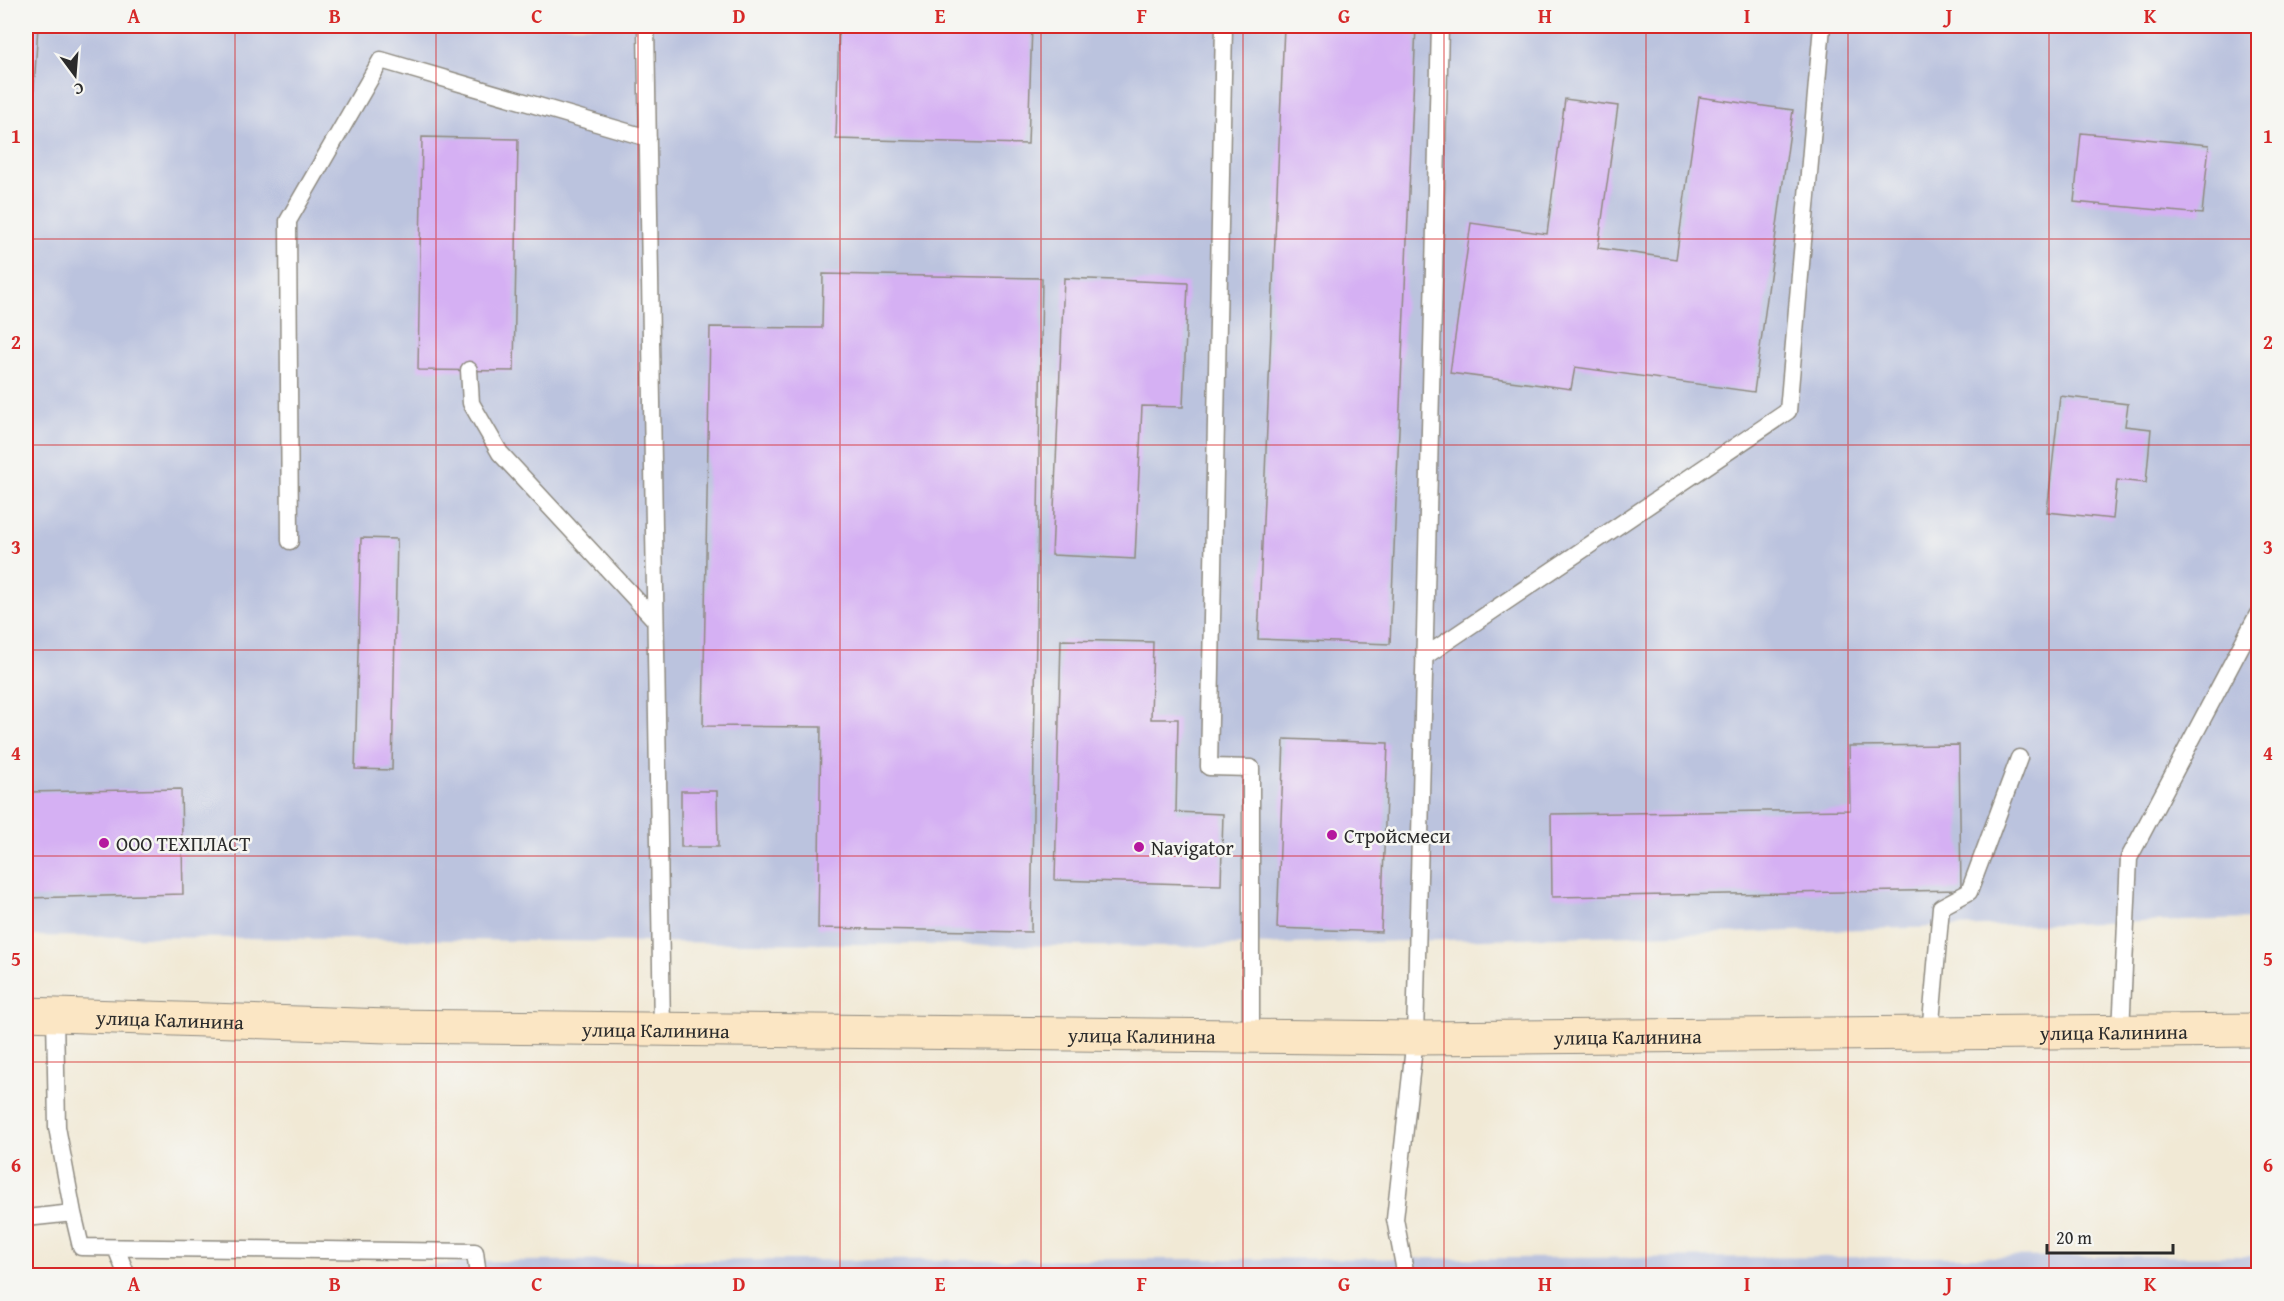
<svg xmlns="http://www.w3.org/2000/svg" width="2284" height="1301" viewBox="0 0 2284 1301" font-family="'Gentium Book Plus',serif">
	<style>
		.industrial { fill: #bbc3de }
		.building { fill: #d5b0f3 }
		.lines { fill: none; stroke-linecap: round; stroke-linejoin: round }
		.lane-casing { stroke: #8e8a80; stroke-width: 19 }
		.secondary-casing { stroke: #8e8a80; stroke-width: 35 }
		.lane { stroke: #fff; stroke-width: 16 }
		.secondary { stroke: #fbe6c4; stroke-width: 33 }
		.grid { fill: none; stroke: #d62828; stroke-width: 1.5; stroke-opacity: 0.55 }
		.poi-dot { fill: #b5179e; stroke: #f6f6f2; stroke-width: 2 }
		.labels { text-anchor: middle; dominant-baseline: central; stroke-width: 5; stroke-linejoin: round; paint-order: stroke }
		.poi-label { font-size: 20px; fill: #2b2b2b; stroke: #f6f6f2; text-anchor: start }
		.street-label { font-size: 20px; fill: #2b2b2b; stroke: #f6f6f2 }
		.neatline { fill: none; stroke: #d62828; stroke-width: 2 }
		.grid-label { font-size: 20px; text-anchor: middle; font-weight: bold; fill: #d62828 }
	</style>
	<rect width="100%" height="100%" fill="#f6f6f2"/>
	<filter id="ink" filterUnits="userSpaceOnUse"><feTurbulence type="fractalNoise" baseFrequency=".0167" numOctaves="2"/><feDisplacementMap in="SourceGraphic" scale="12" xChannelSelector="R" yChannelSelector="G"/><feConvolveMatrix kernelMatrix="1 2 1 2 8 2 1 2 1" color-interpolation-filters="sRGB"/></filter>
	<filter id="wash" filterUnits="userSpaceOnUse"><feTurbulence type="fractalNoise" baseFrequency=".008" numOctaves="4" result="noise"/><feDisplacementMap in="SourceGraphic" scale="24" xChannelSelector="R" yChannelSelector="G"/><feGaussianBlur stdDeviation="1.35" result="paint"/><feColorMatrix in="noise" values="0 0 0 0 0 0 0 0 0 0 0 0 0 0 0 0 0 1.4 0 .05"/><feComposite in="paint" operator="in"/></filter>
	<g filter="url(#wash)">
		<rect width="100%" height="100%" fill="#f1e9d5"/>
		<!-- industrial -->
		<path class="industrial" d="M26 26H2258V919L1172 947 26 936Z
			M2258 1256V1276H321L485 1261Z"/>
		<g id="blocks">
			<!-- building -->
			<path class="building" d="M26 26H38L27 197H26Z
				M839 26H1032L1028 144 836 139Z
				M1284 26H1416L1390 644 1258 639Z
				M1699 97 1793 110 1754 392 1575 367 1571 389 1450 373 1471 223 1547 234 1565 99 1618 106 1598 248 1676 259Z
				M2081 133 2209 145 2202 214 2074 202Z
				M422 137 518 139 514 371 418 370Z
				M823 274 1042 278 1031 932 818 928 821 727 703 726 710 327 822 328Z
				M1064 278 1188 283 1183 407 1142 406 1135 559 1052 555Z
				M2060 396 2128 404 2125 426 2151 429 2146 483 2117 480 2113 519 2047 512Z
				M361 538 397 539 392 770 355 769Z
				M1061 640 1153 642 1151 719H1178L1176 812 1223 814 1221 885 1055 880Z
				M1284 739 1388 743 1381 932 1277 928Z
				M1959 745 1961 890 1552 897 1551 814 1850 810 1849 746Z
				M181 789 183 894 26 898V792Z
				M681 791H717L718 847H681Z"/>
		</g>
	</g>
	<g filter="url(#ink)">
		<use href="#blocks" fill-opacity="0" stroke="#8e8a80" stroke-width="1.5"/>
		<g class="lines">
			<defs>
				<path id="lane" d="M646 26 662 1029
					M1224 26 1209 767 1251 768V1036
					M469 370 471 403 500 453 655 620
					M290 541 288 221 381 60 648 138
					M1424 657 1788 411 1822 26
					M55 1015 57 1127 73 1213
					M2121 1032 2129 858 2258 614
					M1930 1034 1941 907 1969 892 2019 758
					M26 1218 73 1213 81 1247 475 1252 478 1276
					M116 1248 127 1276
					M1406 1276 1395 1219 1415 1038 1440 26"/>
				<g id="secondary">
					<path id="s1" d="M26 1014 387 1026 1415 1038 2258 1030"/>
				</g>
			</defs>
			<!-- lane casing -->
			<use href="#lane" class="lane-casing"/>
			<!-- secondary casing -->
			<use href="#secondary" class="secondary-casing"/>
			<!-- lane -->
			<use href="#lane" class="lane"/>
			<!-- secondary -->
			<use href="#secondary" class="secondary"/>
		</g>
	</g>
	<!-- grid -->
	<path class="grid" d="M235 26V1276M436 26V1276M638 26V1276M840 26V1276M1041 26V1276M1243 26V1276M1444 26V1276M1646 26V1276M1848 26V1276M2049 26V1276M26 239H2258M26 445H2258M26 650H2258M26 856H2258M26 1062H2258"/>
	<!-- markers -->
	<g class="poi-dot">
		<circle cx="1332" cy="835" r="6"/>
		<circle cx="104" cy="843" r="6"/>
		<circle cx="1139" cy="847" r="6"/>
	</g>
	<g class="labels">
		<!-- poi labels -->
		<g class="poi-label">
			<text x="1344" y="835">Стройсмеси</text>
			<text x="116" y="843">ООО ТЕХПЛАСТ</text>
			<text x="1151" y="847">Navigator</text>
		</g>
		<!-- street labels -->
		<g class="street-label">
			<text stroke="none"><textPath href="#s1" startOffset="144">улица Калинина</textPath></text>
			<text stroke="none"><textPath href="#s1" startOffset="630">улица Калинина</textPath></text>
			<text stroke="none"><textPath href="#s1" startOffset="2088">улица Калинина</textPath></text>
			<text stroke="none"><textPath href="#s1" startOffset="1116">улица Калинина</textPath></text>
			<text stroke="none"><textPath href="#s1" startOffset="1602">улица Калинина</textPath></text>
		</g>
	</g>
	<!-- margin -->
	<rect width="2284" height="1301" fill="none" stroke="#f6f6f2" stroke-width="66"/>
	<!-- north arrow -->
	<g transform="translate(75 75) rotate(164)" stroke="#f6f6f2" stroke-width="4.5" paint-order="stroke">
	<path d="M0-4.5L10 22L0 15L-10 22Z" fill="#2b2b2b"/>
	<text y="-9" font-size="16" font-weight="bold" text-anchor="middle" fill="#2b2b2b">С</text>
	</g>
	<!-- scale -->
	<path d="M2047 1244v9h126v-9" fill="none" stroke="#2b2b2b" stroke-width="3"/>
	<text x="2056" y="1244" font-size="18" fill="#2b2b2b" stroke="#f6f6f2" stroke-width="4.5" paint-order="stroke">20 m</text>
	<rect x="33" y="33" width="2218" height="1235" class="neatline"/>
	<g class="grid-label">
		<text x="134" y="23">A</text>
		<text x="335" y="23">B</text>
		<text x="537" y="23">C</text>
		<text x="739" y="23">D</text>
		<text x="940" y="23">E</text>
		<text x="1142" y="23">F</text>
		<text x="1344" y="23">G</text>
		<text x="1545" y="23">H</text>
		<text x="1747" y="23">I</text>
		<text x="1949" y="23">J</text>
		<text x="2150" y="23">K</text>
		<text x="16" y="143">1</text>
		<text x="2268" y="143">1</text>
		<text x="16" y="349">2</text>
		<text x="2268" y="349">2</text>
		<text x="16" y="554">3</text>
		<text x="2268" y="554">3</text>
		<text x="16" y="760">4</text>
		<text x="2268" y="760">4</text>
		<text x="16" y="966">5</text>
		<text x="2268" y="966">5</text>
		<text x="16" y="1172">6</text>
		<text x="2268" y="1172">6</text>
		<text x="134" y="1291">A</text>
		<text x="335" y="1291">B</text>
		<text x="537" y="1291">C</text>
		<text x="739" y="1291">D</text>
		<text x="940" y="1291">E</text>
		<text x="1142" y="1291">F</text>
		<text x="1344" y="1291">G</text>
		<text x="1545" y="1291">H</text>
		<text x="1747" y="1291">I</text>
		<text x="1949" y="1291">J</text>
		<text x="2150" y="1291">K</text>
	</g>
</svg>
